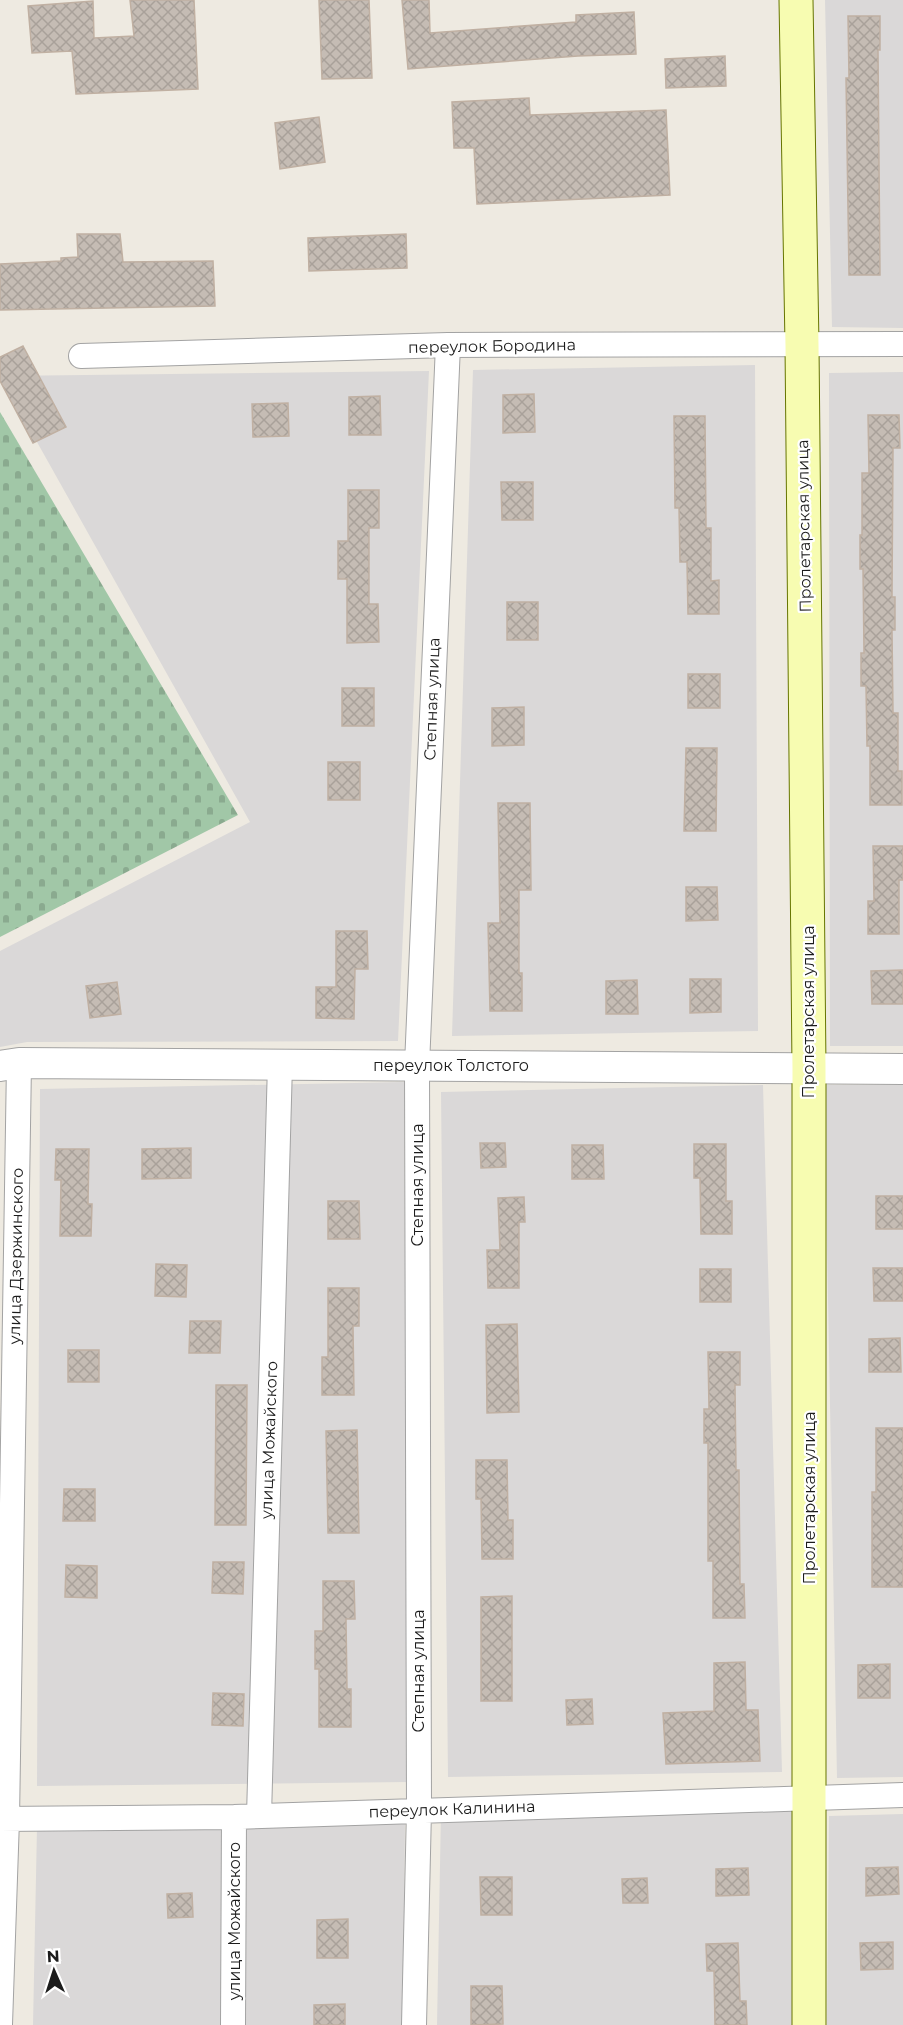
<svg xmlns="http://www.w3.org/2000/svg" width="903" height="2025" viewBox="0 0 903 2025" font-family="Montserrat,sans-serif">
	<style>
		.residential { fill: #dad8d8 }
		.cemetery { fill: url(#cemetery-stones) }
		.building { fill: url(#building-cross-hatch); stroke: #c0b0a2; stroke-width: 1.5 }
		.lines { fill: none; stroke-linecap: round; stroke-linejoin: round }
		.minor-casing { stroke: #a3a3a3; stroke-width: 26 }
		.tertiary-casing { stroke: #a3a3a3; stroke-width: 32 }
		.secondary-casing { stroke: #667500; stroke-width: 35 }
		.minor { stroke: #fff; stroke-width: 24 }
		.tertiary { stroke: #fff; stroke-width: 30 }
		.secondary { stroke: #f7fcb1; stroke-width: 33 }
		.labels { text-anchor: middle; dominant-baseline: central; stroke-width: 4.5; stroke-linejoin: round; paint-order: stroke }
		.street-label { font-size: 16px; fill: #1c1c1c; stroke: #fff }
	</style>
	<defs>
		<pattern id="cemetery-stones" width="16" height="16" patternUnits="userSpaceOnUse" patternTransform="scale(1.5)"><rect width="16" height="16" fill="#a1c7a7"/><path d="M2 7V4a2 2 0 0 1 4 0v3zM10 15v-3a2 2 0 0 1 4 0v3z" fill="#8aaa8f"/></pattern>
		<pattern id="building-cross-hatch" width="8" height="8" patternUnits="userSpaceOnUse" patternTransform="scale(1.5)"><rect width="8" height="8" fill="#c5bcb4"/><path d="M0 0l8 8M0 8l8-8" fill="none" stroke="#a9a19a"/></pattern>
	</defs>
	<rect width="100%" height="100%" fill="#eeeae1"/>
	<!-- residential -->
	<path class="residential" d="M825 0H903V328L832 327Z
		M755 365 758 1031 452 1036 473 370Z
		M429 371 398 1041 27 1042 0 1047V951L250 822 0 376Z
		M903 372V1046H830L829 373Z
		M404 1082 408 1782 37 1786 40 1089Z
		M763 1085 782 1772 448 1777 441 1092Z
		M824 1085H903V1777L837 1778Z
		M800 1808 798 2025H437L441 1812Z
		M903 1814V2025H827L829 1816Z
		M405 1821 403 2025H33L37 1827Z"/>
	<!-- cemetery -->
	<path class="cemetery" d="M0 412 238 815 0 937Z"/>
	<!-- building -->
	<path class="building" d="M130 0H194L198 89 76 94 72 51 32 53 28 6 93 1 94 38 134 36Z
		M319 0H369L372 78 322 79Z
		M402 0H429L430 33 576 22V15L634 12 636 54 578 56 408 69Z
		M848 16H880V50H878L880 275H849L846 78H849Z
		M725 56 726 86 666 88 665 59Z
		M529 98 530 115 666 110 670 195 477 204 474 148H454L452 102Z
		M319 117 325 162 280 169 275 123Z
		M77 234H120L123 262 213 261 215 306 0 310V264L61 261V258L78 257Z
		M406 234 407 268 309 271 308 238Z
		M23 346 66 427 33 443 0 381V357Z
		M534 394 535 432 503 433V395Z
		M380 396 381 435H349V397Z
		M288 403 289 436 253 437 252 404Z
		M868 415H899L900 448H893L892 597H895V630H892L893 713H898V771H902V805H870V746H867L866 686H861V653H864L863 569H860V535H862V473H869Z
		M674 416H705L706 528H711V581L719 580V614H688L687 562H680L679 508H675Z
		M501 482H533V520H502Z
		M348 490H379V528H369V604H378L379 642 347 643V579H338V541H348Z
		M507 602H538V640H507Z
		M688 674H720V708H688Z
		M342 688H374V726H342Z
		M524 707V745L492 746V708Z
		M686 748H717L716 831H684Z
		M328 762H360V800H328Z
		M498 803H530L531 890H519V973H522V1011H490L488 923H500Z
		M873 846H903V880H899V934H868V901H874Z
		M686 887H717L718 920 686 921Z
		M336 931H367L368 969H355L354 1019 316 1018V987H336Z
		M903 970V1004H872L871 971Z
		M690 979H721V1012L690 1013Z
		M637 980 638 1014H606V981Z
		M117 982 121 1014 90 1018 86 986Z
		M480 1143H505L506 1167 481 1168Z
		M694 1144H726V1201H732V1234H701L700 1178H694Z
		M572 1145H603L604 1179H572Z
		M191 1148V1178L142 1179V1149Z
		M56 1149H89L88 1204H92L91 1236H60L61 1180H55Z
		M876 1196H903V1229H876Z
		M524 1197 525 1222H519V1288H488L487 1250H500L498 1198Z
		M328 1201H359L360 1239H328Z
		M156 1264 187 1265 186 1297 155 1296Z
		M873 1268H903V1301H874Z
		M700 1269H731V1302H700Z
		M328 1288H359V1326H353L354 1395H322V1357H328Z
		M190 1321H221L220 1353H189Z
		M517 1324 519 1412 487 1413 486 1325Z
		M900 1338 901 1372H869V1339Z
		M68 1350H99V1382H68Z
		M708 1352H740V1385H735L736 1470H739L740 1584H744L745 1618H713V1561H708V1443H704V1409H709Z
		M216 1385H247L246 1525H215Z
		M876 1428H903V1587H872V1492H876Z
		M357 1430 359 1533H328L326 1431Z
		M476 1460H507L508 1520H513V1559H482L481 1499H476Z
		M64 1489H95V1521H63Z
		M213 1562H244L243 1594 212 1593Z
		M66 1565 97 1566V1598L65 1597Z
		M323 1581H354L355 1619H346L347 1689H351V1727H319V1669H315V1631H323Z
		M512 1596V1701H481V1597Z
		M745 1662 746 1710H758L760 1761 666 1764 663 1713 714 1711V1663Z
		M890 1664V1698H858V1665Z
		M213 1693 244 1694 243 1726 212 1725Z
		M592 1699 593 1724 567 1725 566 1700Z
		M898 1867 899 1894 866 1896V1868Z
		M748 1868 749 1895 716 1896V1869Z
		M480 1877H512V1915H481Z
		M647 1878 648 1903H623L622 1879Z
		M192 1893 193 1917 168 1918 167 1894Z
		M348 1919V1958H317V1920Z
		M893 1942V1969L861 1970 860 1943Z
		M738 1943 740 2001H746L747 2025H715L714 1971H707L706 1944Z
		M471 1986H502L503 2024 471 2025Z
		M345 2004V2025H314V2005Z"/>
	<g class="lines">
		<defs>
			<path id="minor" d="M81 356 448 345 903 344
				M259 1816 280 1064
				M0 1819 234 1817 903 1795
				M0 2024 7 1819 19 1063
				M233 2025 234 1817
				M414 2025 419 1810 417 1065 448 345"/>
			<path id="tertiary" d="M0 1066 19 1063 903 1069"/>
			<path id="secondary" d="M796 0 802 345 809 1068V2025"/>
		</defs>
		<!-- minor casing -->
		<use href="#minor" class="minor-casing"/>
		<!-- tertiary casing -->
		<use href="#tertiary" class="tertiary-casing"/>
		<!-- secondary casing -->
		<use href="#secondary" class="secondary-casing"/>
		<!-- minor -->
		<use href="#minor" class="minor"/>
		<!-- tertiary -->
		<use href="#tertiary" class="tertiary"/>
		<!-- secondary -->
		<use href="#secondary" class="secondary"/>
	</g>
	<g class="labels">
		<!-- street labels -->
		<g class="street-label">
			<text transform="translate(492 346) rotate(-1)">переулок Бородина</text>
			<text transform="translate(804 526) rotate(-91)">Пролетарская улица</text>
			<text transform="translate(432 699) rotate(-88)">Степная улица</text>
			<text transform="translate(808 1012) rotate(-90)">Пролетарская улица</text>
			<text x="451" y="1065">переулок Толстого</text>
			<text transform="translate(417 1185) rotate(-90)">Степная улица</text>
			<text transform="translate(16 1256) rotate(-89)">улица Дзержинского</text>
			<text transform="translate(269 1440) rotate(-88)">улица Можайского</text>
			<text transform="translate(809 1498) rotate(-90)">Пролетарская улица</text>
			<text transform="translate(418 1671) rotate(-90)">Степная улица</text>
			<text transform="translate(452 1809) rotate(-2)">переулок Калинина</text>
			<text transform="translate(234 1921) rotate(-90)">улица Можайского</text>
		</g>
	</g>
	<!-- north arrow -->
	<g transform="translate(54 1971) rotate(357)" stroke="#ffffff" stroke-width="4.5" paint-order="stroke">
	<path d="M0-4.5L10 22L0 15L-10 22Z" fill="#1c1c1c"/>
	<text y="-9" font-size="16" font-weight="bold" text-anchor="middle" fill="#1c1c1c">N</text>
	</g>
</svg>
